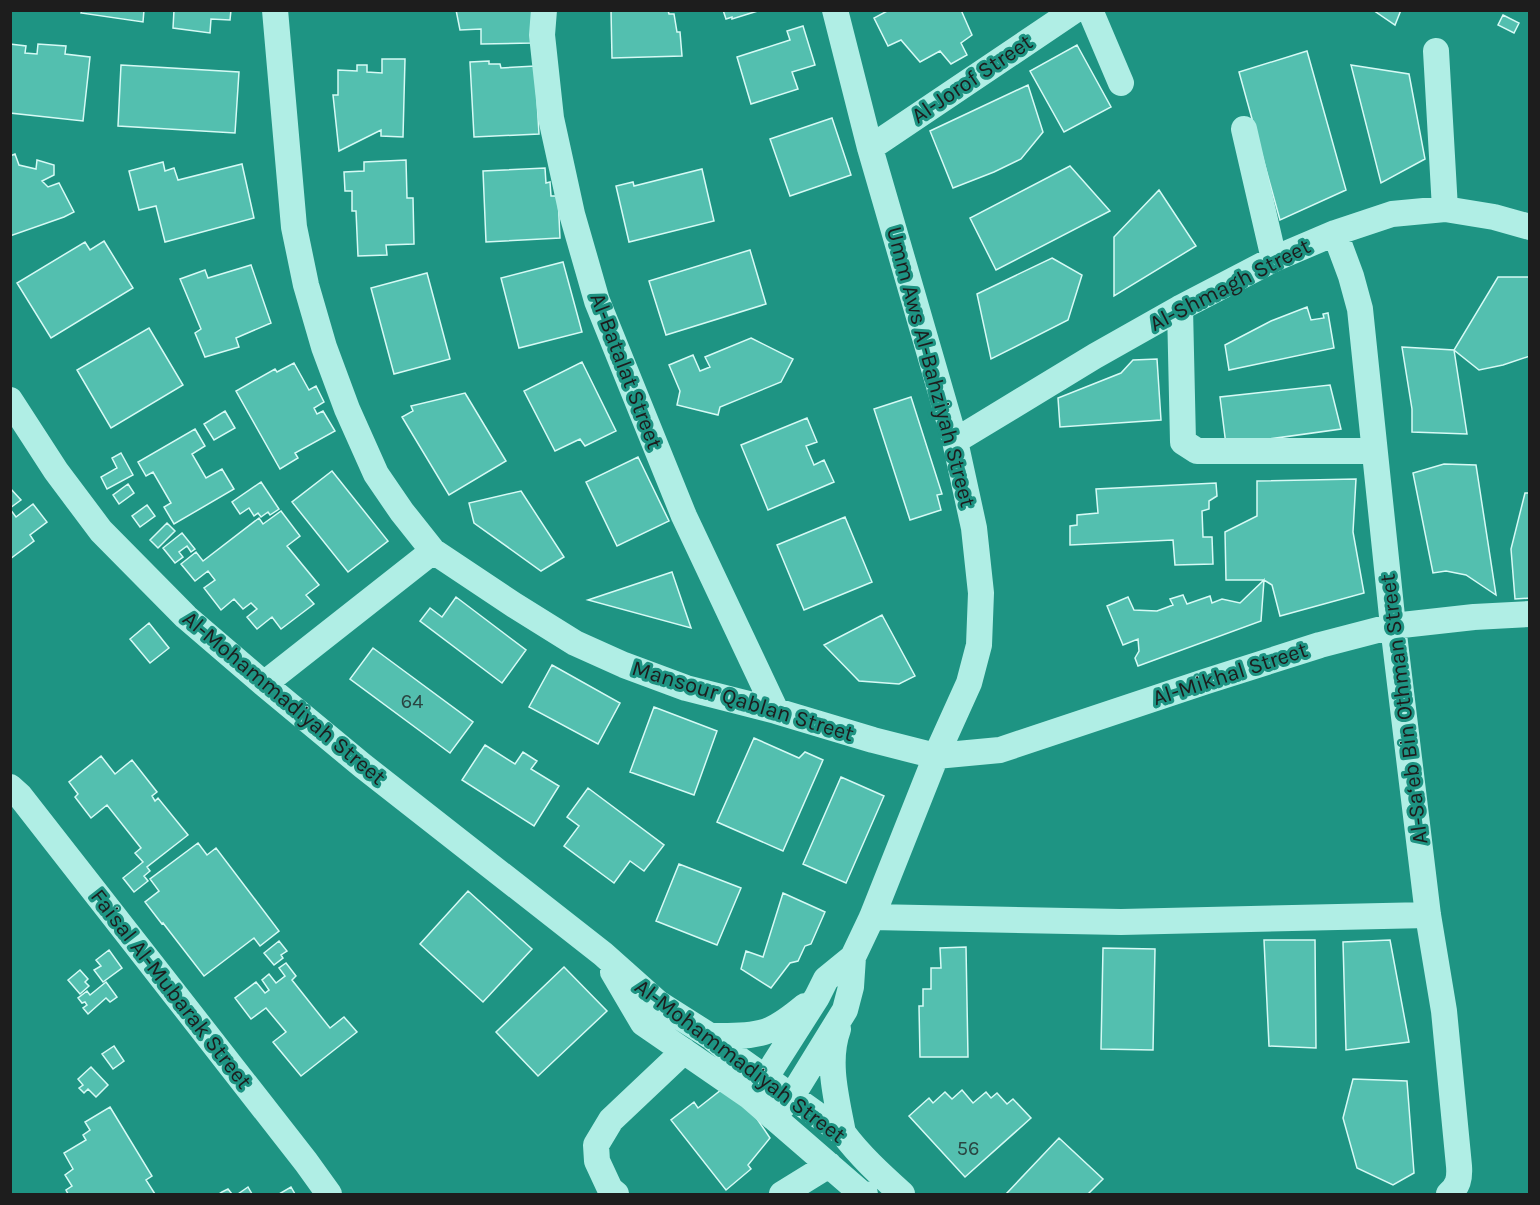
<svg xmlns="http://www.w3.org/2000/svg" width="1540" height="1205" viewBox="0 0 1540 1205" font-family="Karla,sans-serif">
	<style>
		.building { fill: #53bfaf; stroke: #d6faf5; stroke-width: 1.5 }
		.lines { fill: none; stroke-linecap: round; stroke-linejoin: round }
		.minor { stroke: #b0eee5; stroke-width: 26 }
		.labels { text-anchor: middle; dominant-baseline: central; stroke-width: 6; stroke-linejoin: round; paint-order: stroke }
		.number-label { font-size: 20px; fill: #2a4642 }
		.street-label { font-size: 22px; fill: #1d1d1d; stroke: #1e9483 }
	</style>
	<rect width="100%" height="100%" fill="#1e9483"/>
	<!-- building -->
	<path class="building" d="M82 10H144L143 22 81 13Z
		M174 10H231L230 20 211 19 210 33 173 28Z
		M456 10H536L532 43 481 44V29L460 30Z
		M611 10H668L669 14H674L677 32H680L682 56 612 58Z
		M723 10H761L732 19V17L726 19Z
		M889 10H961L972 35 961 43 967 55 951 64 940 51 920 62 901 40 888 46 874 18Z
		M1373 10H1401L1395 25Z
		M1503 15 1519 23 1514 33 1498 25Z
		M803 26 815 65 792 72 798 89 751 104 737 57 790 40 787 31Z
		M10 44 26 46 25 53 37 54 38 44 66 46 65 54 90 57 83 121 10 113Z
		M1077 45 1111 107 1064 132 1030 71Z
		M1307 51 1346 190 1280 220 1239 72Z
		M382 59H405L403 137 381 136V130L339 151 333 95H338V70L357 71V65H367V72L382 73Z
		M489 61V64H500L501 68 535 66 539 134 474 137 470 62Z
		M121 65 239 72 235 133 118 126Z
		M1351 65 1409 74 1425 159 1381 183Z
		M1028 85 1043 132 1021 159 994 172 953 188 930 131Z
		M832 118 851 175 790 196 770 139Z
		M15 154 19 165 36 169 37 160 54 165V175L42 181 48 187 59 183 74 212 64 217 10 236V156Z
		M406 160 407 198H413L414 244 386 245 387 255 358 256 356 211H352V191H345L344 172 364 171V162Z
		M163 162 165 171 174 168 178 180 242 164 254 218 165 242 156 206 139 210 129 171Z
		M1070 166 1110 211 996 270 970 218Z
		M545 168 546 183 550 182 551 196H558L560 238 486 242 483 171Z
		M702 169 714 221 629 242 616 186 633 182 634 186Z
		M1159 190 1196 246 1114 296V237Z
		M104 241 133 288 51 338 17 283 85 242 90 250Z
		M750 250 766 304 666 335 649 281Z
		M1052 258 1082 275 1068 320 991 359 977 294Z
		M563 262 582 332 519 348 501 278Z
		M251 265 271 323 236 338 239 347 205 357 195 333 201 329 180 279 205 270 208 278Z
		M427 273 450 359 394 374 371 288Z
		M1498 277H1530V356L1503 365 1479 370 1454 350Z
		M1307 307 1311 320 1324 318 1323 314 1328 313 1334 348 1229 370 1225 345 1271 321Z
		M149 328 183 385 111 428 77 370Z
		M751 338 793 359 781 382 720 407 718 415 677 405 680 391 669 365 693 355 700 371 710 367 705 357Z
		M1402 347 1454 350 1467 434 1412 432V409Z
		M1157 359 1161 420 1060 427 1058 398 1121 373 1133 360Z
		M582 362 616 431 585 446 580 439 555 451 524 391Z
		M294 363 309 390 316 386 324 402 314 408 317 414 323 411 335 431 295 453 298 458 280 469 236 391 275 369 277 372Z
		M1330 385 1341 429 1226 445 1220 397Z
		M465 393 506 461 449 495 402 417 413 411 411 406Z
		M911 397 942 494 937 495 941 510 910 520 874 409Z
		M225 411 235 428 214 440 204 424Z
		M807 418 817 442 806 446 814 465 824 460 834 482 768 510 741 445Z
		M195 429 205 446 192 454 206 478 222 469 234 489 174 524 164 507 171 503 153 472 146 476 138 462Z
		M121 453 133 475 107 489 101 477 117 468 112 458Z
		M638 457 669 521 617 546 586 482Z
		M1444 464 1476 465 1496 595 1466 575 1446 571 1433 573 1413 473Z
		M332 471 388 541 348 572 292 502Z
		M1356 479 1353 532 1364 593 1280 616 1272 585 1264 580H1226L1225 532 1257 516V481Z
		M261 482 279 509 270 515 268 512 261 517 258 513 254 516 249 508 240 514 232 502Z
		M1216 483 1217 496 1209 501V509L1202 511 1203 537H1212L1213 564 1175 565 1173 540 1070 545V526L1077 525V515L1098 513 1096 489Z
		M128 484 134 493 119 504 113 495Z
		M10 488 21 500 10 508Z
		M521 491 564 557 541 571 474 523 469 503Z
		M1525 493H1530V598L1515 599 1511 549Z
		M33 504 47 522 30 535 34 541 10 559V509L16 517Z
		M147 505 155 516 140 527 132 516Z
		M281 511 300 536 287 546 319 585 306 595 314 604 281 629 272 617 257 629 247 617 257 609 251 603 243 609 234 599 221 610 204 588 215 580 208 571 195 581 181 564 196 552 203 561 259 518 263 524Z
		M845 517 872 582 804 610 777 545Z
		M167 523 175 531 158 548 150 540Z
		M182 533 195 549 191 552 187 546 179 552 183 557 175 563 163 548Z
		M672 572 691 628 588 600Z
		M1264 580 1261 621 1138 666 1135 658 1139 651 1138 639 1123 645 1107 606 1128 597 1134 610 1157 611 1173 605 1170 599 1183 595 1187 604 1210 596 1212 603 1222 599 1240 603Z
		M456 597 526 650 502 683 420 621 430 608 442 617Z
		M882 615 915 676 899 684 859 681 824 645Z
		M149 623 169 648 150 663 130 639Z
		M373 648 473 722 450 753 350 679Z
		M552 665 620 703 598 744 529 707Z
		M654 707 717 731 694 795 630 772Z
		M754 738 799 758 805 752 823 760 783 851 717 822Z
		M485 745 515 764 523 752 537 761 531 769 559 786 534 826 462 780Z
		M101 756 115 774 132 760 157 792 152 796 155 801 158 798 188 835 147 867 150 871 144 876 148 881 134 892 123 878 143 862 135 853 141 848 107 805 91 818 75 797 78 794 69 782Z
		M841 777 884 796 846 883 803 864Z
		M588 788 664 845 644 871 630 861 614 883 564 846 579 826 567 817Z
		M198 843 207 855 216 848 279 931 260 946 254 938 204 976 163 923 162 924 145 902 159 891 150 879Z
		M679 864 741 888 717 945 656 921Z
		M468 891 532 949 483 1002 420 944Z
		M783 893 825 912 811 944 805 946 798 961 790 963 771 988 741 969 746 951 763 957Z
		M1264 940H1315L1316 1048 1269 1046Z
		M1390 940 1409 1042 1346 1050 1343 942Z
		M279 941 287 951 281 955 283 958 274 965 264 953Z
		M966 947 968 1057H920L919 1006H923V989H931V968H941L940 948Z
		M1103 948 1155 949 1153 1050 1101 1049Z
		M109 950 122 968 103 982 94 970 101 966 96 960Z
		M286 963 296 976 292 980 330 1028 344 1017 357 1032 301 1076 273 1042 286 1032 266 1008 251 1019 235 998 256 982 265 993 269 990 262 980 269 974 276 983 285 976 279 968Z
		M564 967 607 1011 538 1076 496 1032Z
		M80 970 88 979 85 982 89 986 80 994 68 980Z
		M106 982 117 997 110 1002 106 998 88 1014 83 1008 87 1005 85 1002 82 1003 78 998 87 991 90 995Z
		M114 1046 124 1061 113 1069 102 1054Z
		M91 1067 108 1085 96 1097 88 1089 84 1093 79 1088 83 1085 78 1079Z
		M1353 1079 1407 1081 1414 1173 1393 1185 1357 1168 1343 1118Z
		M721 1090 751 1110 770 1138 748 1165 751 1169 726 1190 671 1120 694 1102 698 1108Z
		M962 1090 973 1103 986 1092 991 1098 997 1093 1007 1104 1013 1099 1031 1118 965 1177 909 1116 929 1098 933 1103 945 1092 952 1099Z
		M110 1107 152 1176 146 1180 155 1194H68L66 1190 72 1186 65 1175 73 1169 64 1153 86 1140 83 1135 90 1130 85 1122Z
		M1059 1138 1103 1179 1088 1194H1006Z
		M248 1187 252 1194H238Z
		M291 1187 295 1194H279Z
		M228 1189 232 1194H219L222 1192Z"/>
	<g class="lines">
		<!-- minor -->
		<path class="minor" d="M275 10 294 227 306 285 324 347 347 409 376 474 402 512 433 551 514 605 575 643 624 665 686 688 776 711 873 740 936 756 1000 750 1207 681 1320 645 1393 626 1474 617 1530 614
			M544 10 542 35 551 118 572 214 597 301 684 516 776 711
			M1090 10 1121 83
			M1436 51 1445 209
			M1244 129 1274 259
			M870 148 1075 10
			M1335 233 1351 276 1360 309 1393 626 1428 915 1444 1011 1459 1166C1460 1179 1458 1186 1449 1194
			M1180 308 1183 442 1197 451H1374
			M10 400 56 471 101 531 186 617 264 684 363 766 603 954 658 1003 710 1036 736 1057 843 1133C860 1156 881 1175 902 1194
			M955 441 1095 356 1180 308 1274 259 1335 233 1392 214 1445 209 1494 217 1530 227
			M264 684 433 551
			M10 787 20 796 306 1162 329 1194
			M872 917 1121 922 1428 915
			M613 972 643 1023 749 1096 861 1193 865 1194
			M838 1029C826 1062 837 1100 843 1133
			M710 1036C727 1036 747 1037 764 1032 778 1028 793 1016 805 1006
			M756 1088 766 1077 817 997 826 979 853 957
			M773 1117 792 1096 845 1010 851 987 853 957 872 917 936 756 969 683 979 645 981 593 974 528 955 441 870 148 835 10
			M616 1194 610 1189 597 1161 596 1145 611 1120 684 1051
			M782 1194 829 1165"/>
	</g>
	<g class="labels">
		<!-- number labels -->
		<g class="number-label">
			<text x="412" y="701">64</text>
			<text x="968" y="1148">56</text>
		</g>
		<!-- street labels -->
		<g class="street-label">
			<text transform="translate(972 79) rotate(-34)">Al-Jorof Street</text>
			<text transform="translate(1230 285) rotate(-27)">Al-Shmagh Street</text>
			<text transform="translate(931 367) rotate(75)">Umm Aws Al-Bahziyah Street</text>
			<text transform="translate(626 371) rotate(69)">Al-Batalat Street</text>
			<text transform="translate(1230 674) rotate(-18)">Al-Mikhal Street</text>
			<text transform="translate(284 698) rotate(40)">Al-Mohammadiyah Street</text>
			<text transform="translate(743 701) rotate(17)">Mansour Qablan Street</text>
			<text transform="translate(1404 709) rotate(-97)">Al-Sa‘eb Bin Othman Street</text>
			<text transform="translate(171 989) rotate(52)">Faisal Al-Mubarak Street</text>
			<text transform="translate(740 1061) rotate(37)">Al-Mohammadiyah Street</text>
		</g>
	</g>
	<!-- border -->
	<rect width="1540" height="1205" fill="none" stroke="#1d1d1d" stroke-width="24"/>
</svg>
